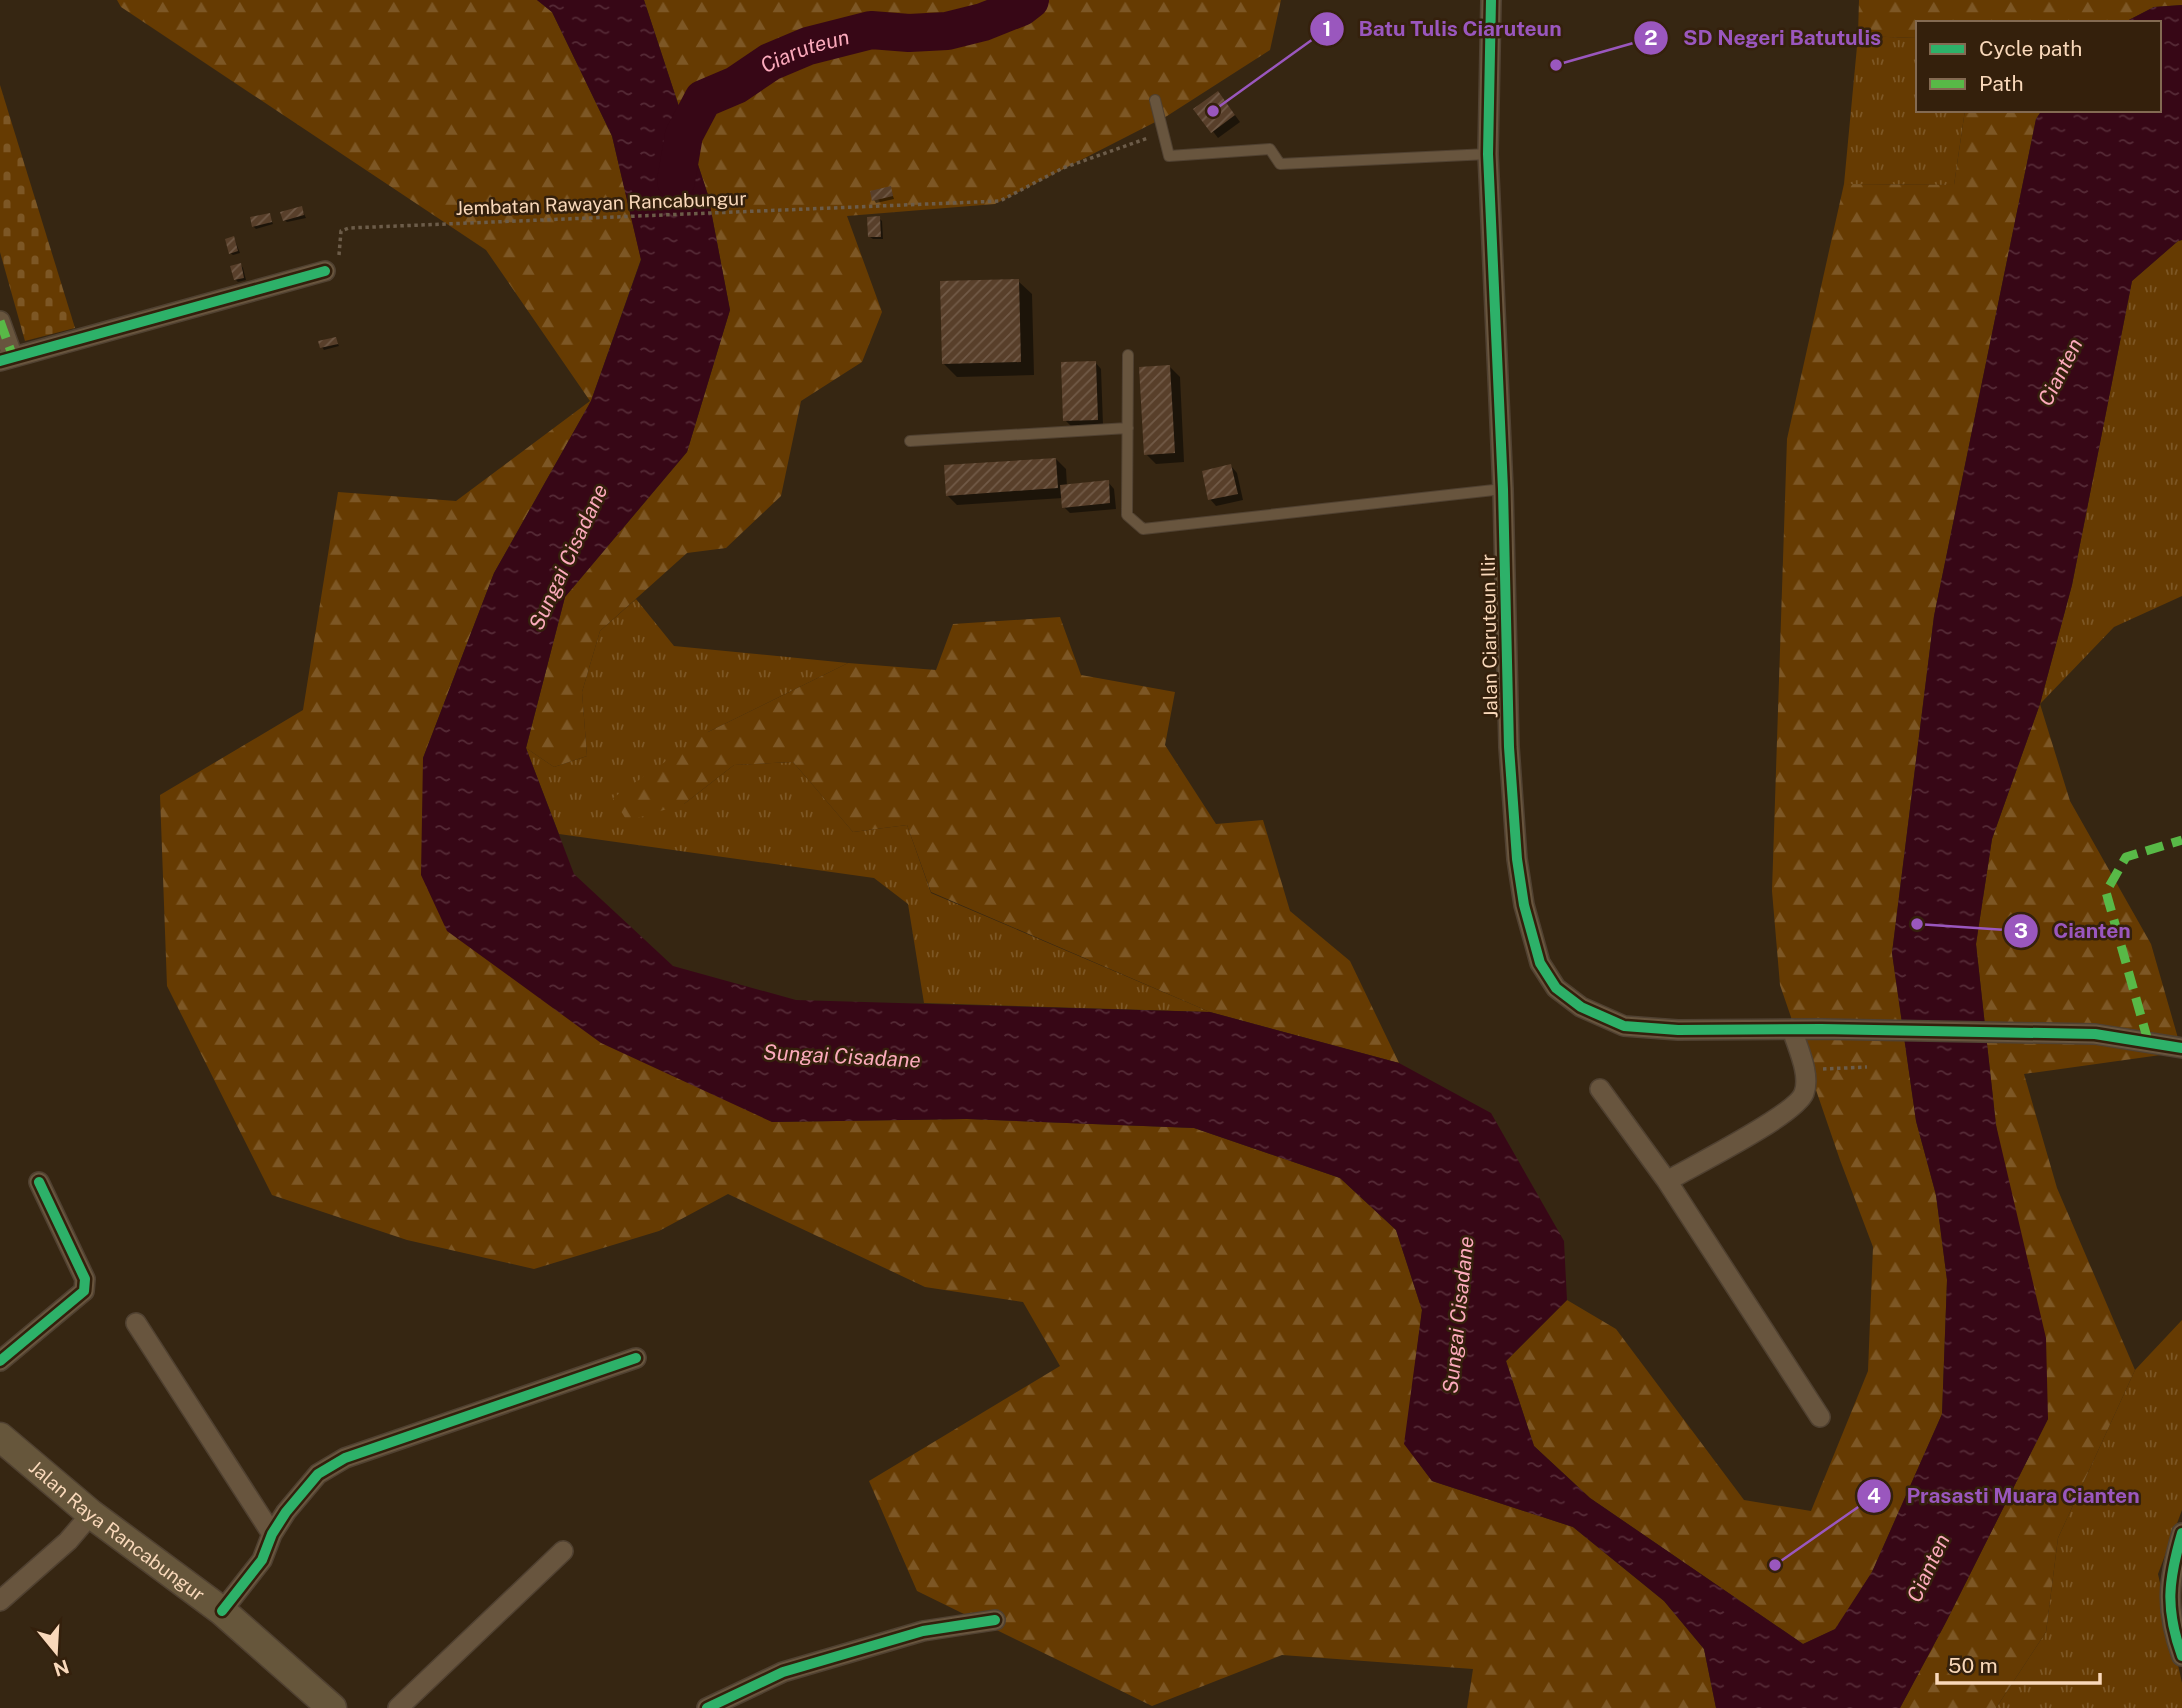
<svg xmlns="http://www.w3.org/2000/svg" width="2182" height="1708" viewBox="0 0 2182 1708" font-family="'Public Sans',sans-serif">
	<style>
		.grass { fill: url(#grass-tufts) }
		.forest { fill: url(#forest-firs) }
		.cemetery { fill: url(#cemetery-stones) }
		.water { fill: url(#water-ripples) }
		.shadow { fill: #0007 }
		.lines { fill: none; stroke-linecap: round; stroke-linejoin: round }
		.river { stroke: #370716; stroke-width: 38 }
		.building { fill: url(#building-hatch) }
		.service-casing { stroke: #504131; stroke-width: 12 }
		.minor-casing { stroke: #504131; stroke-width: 22 }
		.secondary-casing { stroke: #504131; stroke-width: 31 }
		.path { stroke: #6c5c49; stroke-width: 3.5; stroke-dasharray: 3.5 3.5; stroke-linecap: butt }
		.service { stroke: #68553e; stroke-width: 10 }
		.minor { stroke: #68553e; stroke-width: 19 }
		.secondary { stroke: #66563b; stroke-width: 28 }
		.quiet { stroke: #58b947; stroke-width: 9; stroke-dasharray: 18 9; stroke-linecap: butt }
		.cycleway-casing { stroke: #34200c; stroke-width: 15 }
		.cycleway { stroke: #2db169; stroke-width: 10 }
		.labels { text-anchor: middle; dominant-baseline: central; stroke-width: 5; stroke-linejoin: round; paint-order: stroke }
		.street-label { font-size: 19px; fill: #f9d8ba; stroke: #34200c }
		.water-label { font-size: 21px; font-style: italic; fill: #fcaabc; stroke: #34200c }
		.leader { fill: none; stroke: #9a57be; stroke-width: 2.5 }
		.callout-dot { fill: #9a57be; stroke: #34200c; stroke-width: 2.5 }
		.mark-label { font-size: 21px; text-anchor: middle; font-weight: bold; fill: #fff }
		.callout-label { font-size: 21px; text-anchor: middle; font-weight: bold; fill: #9a57be; stroke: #34200c; stroke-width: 5; stroke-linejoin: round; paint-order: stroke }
	</style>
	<defs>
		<pattern id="grass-tufts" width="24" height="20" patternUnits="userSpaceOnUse" patternTransform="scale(1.75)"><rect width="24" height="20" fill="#663b02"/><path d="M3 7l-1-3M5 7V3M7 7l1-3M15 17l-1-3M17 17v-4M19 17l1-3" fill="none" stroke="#7d5725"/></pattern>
		<pattern id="forest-firs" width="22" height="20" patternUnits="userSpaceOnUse" patternTransform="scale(1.75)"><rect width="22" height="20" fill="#663b02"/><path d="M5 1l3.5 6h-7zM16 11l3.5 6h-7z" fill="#7d5725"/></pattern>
		<pattern id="cemetery-stones" width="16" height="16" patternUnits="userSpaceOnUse" patternTransform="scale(1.75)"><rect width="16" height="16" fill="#663b02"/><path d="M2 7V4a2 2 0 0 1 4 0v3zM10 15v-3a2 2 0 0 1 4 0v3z" fill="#7d5725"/></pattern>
		<pattern id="water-ripples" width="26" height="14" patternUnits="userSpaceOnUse" patternTransform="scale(1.75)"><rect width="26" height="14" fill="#370716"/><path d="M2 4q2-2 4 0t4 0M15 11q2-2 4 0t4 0" fill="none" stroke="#552a36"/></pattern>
		<pattern id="building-hatch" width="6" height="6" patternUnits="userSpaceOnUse" patternTransform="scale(1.75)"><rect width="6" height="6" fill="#583f2a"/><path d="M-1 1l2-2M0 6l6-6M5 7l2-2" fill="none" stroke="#715a47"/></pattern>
	</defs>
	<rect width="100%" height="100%" fill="#362612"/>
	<!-- grass -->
	<path class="grass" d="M1858 36 1918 38V110H1965L1954 185 1844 184Z
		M2182 240V596L2114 627 2040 704 2072 585 2132 281 2178 241Z
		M636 599 674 646 848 663 708 732 684 804 734 765 793 762 853 832 907 825 931 893 1210 1012 924 1003 908 904 874 878 559 834 526 748 554 767 587 756 582 692 600 631Z
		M2182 1320V1510L2158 1574 2182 1683V1708H1996L2046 1632 2058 1538 2135 1370Z"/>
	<!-- forest -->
	<path class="forest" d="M117 0H537L552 12 612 136 641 259 591 401 494 573 423 758 772 1122 967 1119 1194 1128 1340 1178 1396 1230 1422 1310 1405 1444 1432 1481 1573 1527 1664 1601 1704 1649 1716 1708H1467L1473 1669 1282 1655 1152 1706 917 1591 869 1481 1060 1366 1023 1302 925 1287 728 1194 659 1231 534 1269 407 1240 272 1195 167 986 160 795 303 710 338 492 456 501 590 401 486 250 121 7Z
		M644 0H1281L1270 50 1167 116 995 204 847 216 882 312 862 362 801 401 781 496 726 548 687 553 600 631 582 692 587 756 554 767 526 748 565 597 687 452 730 310 708 195Z
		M1859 0H2182V5L2154 7 2123 23H1918V38L1858 36Z
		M1965 110H2042L2036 119 1934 616 1892 953 1916 1121 1936 1195 1947 1280 1942 1414 1872 1572 1836 1629 1803 1644 1590 1498 1534 1446 1506 1361 1567 1300 1616 1329 1744 1500 1811 1511 1868 1371 1873 1247 1840 1160 1780 985 1772 891 1787 439 1844 184 1954 185Z
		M1060 617 1081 675 1175 692 1165 745 1216 824 1263 820 1290 911 1350 961 1399 1063 1210 1012 931 892 907 825 853 832 793 762 734 765 684 804 627 821 613 798 708 732 848 663 936 670 953 624Z
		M2040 704 2070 801 2151 944 2182 1052 2024 1074 2057 1188 2135 1370 2058 1538 2046 1632 1996 1708H1900L1945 1624 2048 1419 1996 1125 1976 944 1992 839Z"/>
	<!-- cemetery -->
	<path class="cemetery" d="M0 85 75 328 25 341 0 252Z"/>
	<!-- water -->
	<path class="water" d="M537 0H644L708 195 730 310 687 452 565 597 526 748 574 874 673 966 796 1000 1210 1012 1399 1063 1491 1113 1564 1241 1567 1300 1506 1361 1534 1446 1590 1498 1803 1644 1835 1629 1872 1572 1942 1414 1947 1280 1936 1195 1916 1121 1892 953 1934 616 2036 119 2042 110H2159V23H2123L2154 7 2182 5V240L2178 241 2132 281 2072 585 2040 704 1992 839 1976 944 1996 1125 2046 1338 2048 1419 1945 1624 1900 1708H1716L1704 1649 1664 1601 1573 1527 1432 1481 1404 1444 1422 1310 1396 1230 1340 1178 1194 1128 967 1119 772 1122 601 1043 447 931 421 875 423 758 494 573 591 401 641 260 612 136 552 12Z"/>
	<!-- shadow -->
	<path class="shadow" d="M1224 100 1240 122 1218 138 1196 109Z
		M890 188 894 199 876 203 874 200Z
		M301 208 306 218 287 222 284 220Z
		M269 215 273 224 256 229 253 226Z
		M879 218 882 221 883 239H873L870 237Z
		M234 238 240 253 233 255 230 253Z
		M241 265 243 268 246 280 238 282 235 279Z
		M1018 281 1032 294 1034 375 957 377 943 363Z
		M335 339 339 346 324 350 322 347Z
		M1095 362 1101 369 1103 425 1071 426 1065 420Z
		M1170 367 1180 377 1184 462 1156 464 1146 454Z
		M1056 459 1066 469 1067 486 1108 482 1114 489 1116 509 1070 513 1064 507 1063 498 957 505 947 495Z
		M1231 466 1237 473 1243 500 1216 506 1210 499Z"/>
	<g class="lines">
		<!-- river -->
		<path class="river" id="s1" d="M676 181 684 135 703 99 736 85 770 62 808 46 871 30 909 33 947 31 983 22 1021 7 1030 0"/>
	</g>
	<!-- building -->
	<path class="building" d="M1218 91 1235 115 1211 133 1193 109Z
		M891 186 893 196 872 201 870 191Z
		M302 206 304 215 283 221 280 212Z
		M270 213 272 222 252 227 250 217Z
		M880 216 881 237H868L867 217Z
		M234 236 238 251 229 254 225 239Z
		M241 263 244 278 234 280 230 266Z
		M1019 279 1021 362 942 364 940 281Z
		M336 337 338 344 320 348 318 341Z
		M1096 361 1098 420 1063 421 1061 362Z
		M1170 365 1175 453 1144 455 1139 367Z
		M1056 458 1058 488 946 496 944 465Z
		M1231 464 1238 494 1208 500 1202 471Z
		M1109 480 1110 503 1062 508 1060 485Z"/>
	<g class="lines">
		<defs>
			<path id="service" d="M1155 100 1169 156 1270 149 1280 164 1488 154
				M1128 355 1127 515 1143 529 1503 489
				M910 441 1128 428"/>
			<path id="minor" d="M1491 0 1488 154 1503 489 1509 747 1517 859 1524 905 1540 963 1556 988 1581 1007 1624 1026 1678 1030 1821 1029 2095 1034 2182 1048
				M0 321 13 357
				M0 361 325 271
				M1600 1089 1667 1181 1820 1417
				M1667 1181C1691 1167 1796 1115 1804 1093 1811 1074 1797 1047 1792 1029
				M136 1323 272 1534
				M0 1361 84 1291 85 1279 39 1182
				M2182 1533C2168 1581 2165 1609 2182 1656
				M0 1601 68 1541 91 1514
				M222 1611 262 1560 272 1534 286 1512 318 1474 345 1458 636 1358
				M398 1708 563 1551
				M707 1708 783 1672 923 1631 995 1620"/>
			<g id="secondary">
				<path id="s2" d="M0 1437 91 1514 222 1611 332 1708"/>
			</g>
		</defs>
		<!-- service casing -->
		<use href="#service" class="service-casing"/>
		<!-- minor casing -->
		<use href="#minor" class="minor-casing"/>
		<!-- secondary casing -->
		<use href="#secondary" class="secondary-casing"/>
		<!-- path -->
		<path class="path" d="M339 255 341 231 349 228 1000 201 1063 168 1148 138
			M1823 1069 1867 1067"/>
		<!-- service -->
		<use href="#service" class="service"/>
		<!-- minor -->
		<use href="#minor" class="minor"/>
		<!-- secondary -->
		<use href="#secondary" class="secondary"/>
		<!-- quiet -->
		<path class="quiet" d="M0 321 13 357
			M2148 1041 2106 892 2126 857 2182 840"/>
		<defs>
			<path id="cycleway" d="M1491 0 1488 154 1503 489 1509 747 1517 859 1524 905 1540 963 1556 988 1581 1007 1624 1026 1678 1030 1821 1029 2095 1034 2182 1048
				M0 361 325 271
				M0 1361 84 1291 85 1279 39 1182
				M2182 1533C2168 1581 2165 1609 2182 1656
				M222 1611 262 1560 272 1534 286 1512 318 1474 345 1458 636 1358
				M707 1708 783 1672 923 1631 995 1620"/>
		</defs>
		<!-- cycleway casing -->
		<use href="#cycleway" class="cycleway-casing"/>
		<!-- cycleway -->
		<use href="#cycleway" class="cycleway"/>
	</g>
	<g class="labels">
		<!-- street labels -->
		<g class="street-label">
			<text transform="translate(601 203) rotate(-2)">Jembatan Rawayan Rancabungur</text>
			<text transform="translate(1489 636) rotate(-91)">Jalan Ciaruteun Ilir</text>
			<text stroke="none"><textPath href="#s2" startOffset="150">Jalan Raya Rancabungur</textPath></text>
		</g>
		<!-- water labels -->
		<g class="water-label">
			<text stroke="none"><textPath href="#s1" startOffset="201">Ciaruteun</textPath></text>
			<text transform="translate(2060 372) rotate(-63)">Cianten</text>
			<text transform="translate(568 557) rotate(-65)">Sungai Cisadane</text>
			<text transform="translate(842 1056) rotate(3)">Sungai Cisadane</text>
			<text transform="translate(1458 1315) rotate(-84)">Sungai Cisadane</text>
			<text transform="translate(1928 1568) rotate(-65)">Cianten</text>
		</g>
	</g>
	<!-- callouts -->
	<path class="leader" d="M1213 111L1327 29M1556 65L1651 38M1917 924L2021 931M1775 1565L1874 1496"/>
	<g class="callout-dot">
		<circle cx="1213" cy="111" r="7"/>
		<circle cx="1556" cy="65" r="7"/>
		<circle cx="1917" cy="924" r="7"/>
		<circle cx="1775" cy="1565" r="7"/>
		<circle cx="1327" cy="29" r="18"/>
		<circle cx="1651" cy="38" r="18"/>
		<circle cx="2021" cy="931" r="18"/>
		<circle cx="1874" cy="1496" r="18"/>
	</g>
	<g class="mark-label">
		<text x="1327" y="36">1</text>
		<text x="1651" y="45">2</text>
		<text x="2021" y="938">3</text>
		<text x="1874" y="1503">4</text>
	</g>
	<g class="callout-label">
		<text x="1460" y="36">Batu Tulis Ciaruteun</text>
		<text x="1782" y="45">SD Negeri Batutulis</text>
		<text x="2092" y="938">Cianten</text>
		<text x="2023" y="1503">Prasasti Muara Cianten</text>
	</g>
	<!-- legend -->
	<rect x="1916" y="21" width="245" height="91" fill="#34200c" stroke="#836a52" stroke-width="2"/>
	<rect x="1930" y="44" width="35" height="10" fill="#2db169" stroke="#836a52" stroke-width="2"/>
	<text x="1979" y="56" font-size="21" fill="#f9d8ba">Cycle path</text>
	<rect x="1930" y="79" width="35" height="10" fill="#58b947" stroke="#836a52" stroke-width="2"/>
	<text x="1979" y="91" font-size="21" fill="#f9d8ba">Path</text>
	<!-- north arrow -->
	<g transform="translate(56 1652) rotate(162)" stroke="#34200c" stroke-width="5" paint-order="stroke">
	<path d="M0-5L12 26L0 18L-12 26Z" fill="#f9d8ba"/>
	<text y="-10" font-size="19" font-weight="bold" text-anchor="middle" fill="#f9d8ba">N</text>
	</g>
	<!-- scale -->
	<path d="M1937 1673v10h163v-10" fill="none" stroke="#f9d8ba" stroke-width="3.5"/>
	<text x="1948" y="1673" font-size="21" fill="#f9d8ba" stroke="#34200c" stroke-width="5" paint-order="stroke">50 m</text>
</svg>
